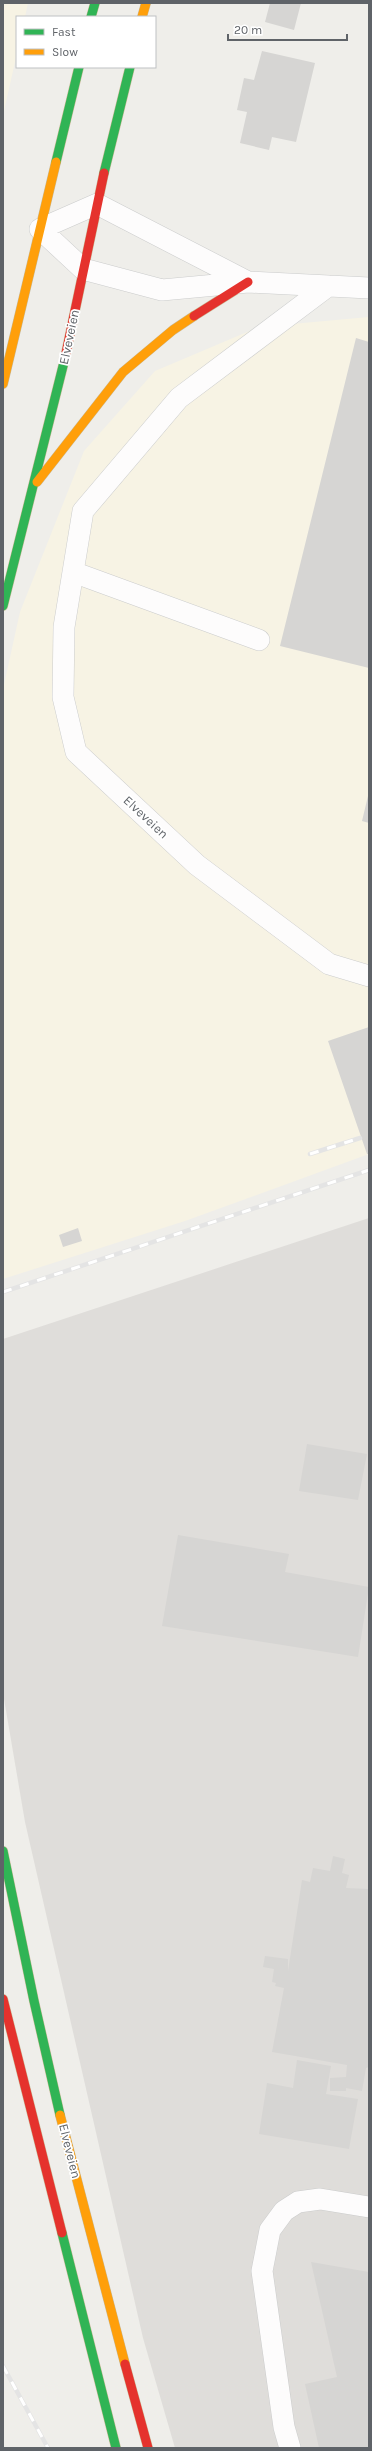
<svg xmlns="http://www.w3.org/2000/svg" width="372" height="2451" viewBox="0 0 372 2451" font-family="Karla,sans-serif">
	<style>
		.commercial { fill: #f7f3e4 }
		.industrial { fill: #dfddda }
		.building { fill: #d6d5d3 }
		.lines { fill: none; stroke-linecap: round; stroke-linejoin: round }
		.lane-casing { stroke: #cbcccc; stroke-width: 22 }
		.fast-casing { stroke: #c8b996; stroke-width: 10 }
		.slow-casing { stroke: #c8b996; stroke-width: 10 }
		.jam-casing { stroke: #c8b996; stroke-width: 10 }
		.lane { stroke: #fdfcfc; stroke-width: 21 }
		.fast { stroke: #30b455; stroke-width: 9 }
		.slow { stroke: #ff9f0a; stroke-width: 9 }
		.jam { stroke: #e5322d; stroke-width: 9 }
		.rail-casing { stroke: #e4e4e4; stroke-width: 4.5 }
		.rail { stroke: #fff; stroke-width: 3; stroke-dasharray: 9; stroke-linecap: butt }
		.labels { text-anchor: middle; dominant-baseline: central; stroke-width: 3.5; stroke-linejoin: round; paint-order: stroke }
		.street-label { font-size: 13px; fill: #5f6368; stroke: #fff }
	</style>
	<rect width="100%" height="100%" fill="#efeeea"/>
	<!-- commercial -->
	<path class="commercial" d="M3 3H28L25 17H17V53L3 116Z
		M369 317V1154L185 1221 3 1279V689L20 612 84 451 155 371 259 327Z"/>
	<!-- industrial -->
	<path class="industrial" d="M369 1218V2448H175L143 2338 25 1822 3 1693V1339Z"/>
	<!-- building -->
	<path class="building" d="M270 3H301L294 30 265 22Z
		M262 51 315 63 296 142 272 137 269 150 240 143 247 112 237 110 244 78 254 80Z
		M356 338 369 342V668L280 646Z
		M368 796H369V823L362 821Z
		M369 1027V1154H367L328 1041Z
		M78 1228 82 1241 63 1247 59 1235Z
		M307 1444 367 1454 358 1500 299 1491Z
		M178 1535 289 1554 285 1572 369 1587 358 1657 162 1626Z
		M333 1856 345 1859 342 1873 349 1875 346 1888 369 1889V2067L366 2068 362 2091 346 2088V2091H330V2078L346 2077 347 2065 272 2052 284 1988 275 1986 276 1983 272 1982 274 1969 263 1967 265 1956 288 1959V1971L302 1880 310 1882 313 1868 330 1871Z
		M297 2060 331 2066 326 2094 358 2099 349 2149 259 2134 267 2083 293 2088Z
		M311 2262 369 2272V2448H319L305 2384 337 2377Z"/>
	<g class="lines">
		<defs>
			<path id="lane" d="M248 282 97 204 40 229 83 269 162 290 248 282 369 288
				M328 286 179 398 83 511 64 627 63 697 76 752 197 865 329 964 369 976
				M73 572 259 640
				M290 2448 284 2427 262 2271 270 2230 284 2211 298 2202 320 2199 369 2207"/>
			<path id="fast" d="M91 17 95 3
				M56 162 79 67
				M104 173 130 67
				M3 606 65 358
				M3 1851 34 2001 60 2115
				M62 2233 116 2448"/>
			<path id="slow" d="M142 17 146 3
				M3 384 56 162
				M37 482 123 372 173 330 194 316
				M60 2115 125 2364"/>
			<path id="jam" d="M194 316 248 282
				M65 358 104 173
				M3 1999 62 2233
				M125 2364 148 2448"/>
		</defs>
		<!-- lane casing -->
		<use href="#lane" class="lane-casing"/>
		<!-- fast casing -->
		<use href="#fast" class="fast-casing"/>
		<!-- slow casing -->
		<use href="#slow" class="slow-casing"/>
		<!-- jam casing -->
		<use href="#jam" class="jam-casing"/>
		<!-- lane -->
		<use href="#lane" class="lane"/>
		<!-- fast -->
		<use href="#fast" class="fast"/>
		<!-- slow -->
		<use href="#slow" class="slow"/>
		<!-- jam -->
		<use href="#jam" class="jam"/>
		<defs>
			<path id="rail" d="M310 1154 360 1138
				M3 1292 369 1170
				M3 2366 48 2448"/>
		</defs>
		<!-- rail casing -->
		<use href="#rail" class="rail-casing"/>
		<!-- rail -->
		<use href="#rail" class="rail"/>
	</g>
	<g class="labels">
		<!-- street labels -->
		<g class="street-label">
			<text transform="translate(69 337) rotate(-78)">Elveveien</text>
			<text transform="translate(146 817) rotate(43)">Elveveien</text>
			<text transform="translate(70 2151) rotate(76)">Elveveien</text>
		</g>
	</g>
	<!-- border -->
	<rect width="372" height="2451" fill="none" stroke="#5f6368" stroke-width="8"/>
	<!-- legend -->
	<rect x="16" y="16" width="140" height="52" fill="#ffffff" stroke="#bfc1c3"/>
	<rect x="24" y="29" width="20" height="6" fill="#30b455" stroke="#bfc1c3"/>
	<text x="52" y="36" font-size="12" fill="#5f6368">Fast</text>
	<rect x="24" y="49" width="20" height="6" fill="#ff9f0a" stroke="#bfc1c3"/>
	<text x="52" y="56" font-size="12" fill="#5f6368">Slow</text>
	<!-- scale -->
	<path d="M228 34v6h119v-6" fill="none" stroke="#5f6368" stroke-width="2"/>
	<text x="234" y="34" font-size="12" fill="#5f6368" stroke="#ffffff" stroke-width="3" paint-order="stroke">20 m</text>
</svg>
